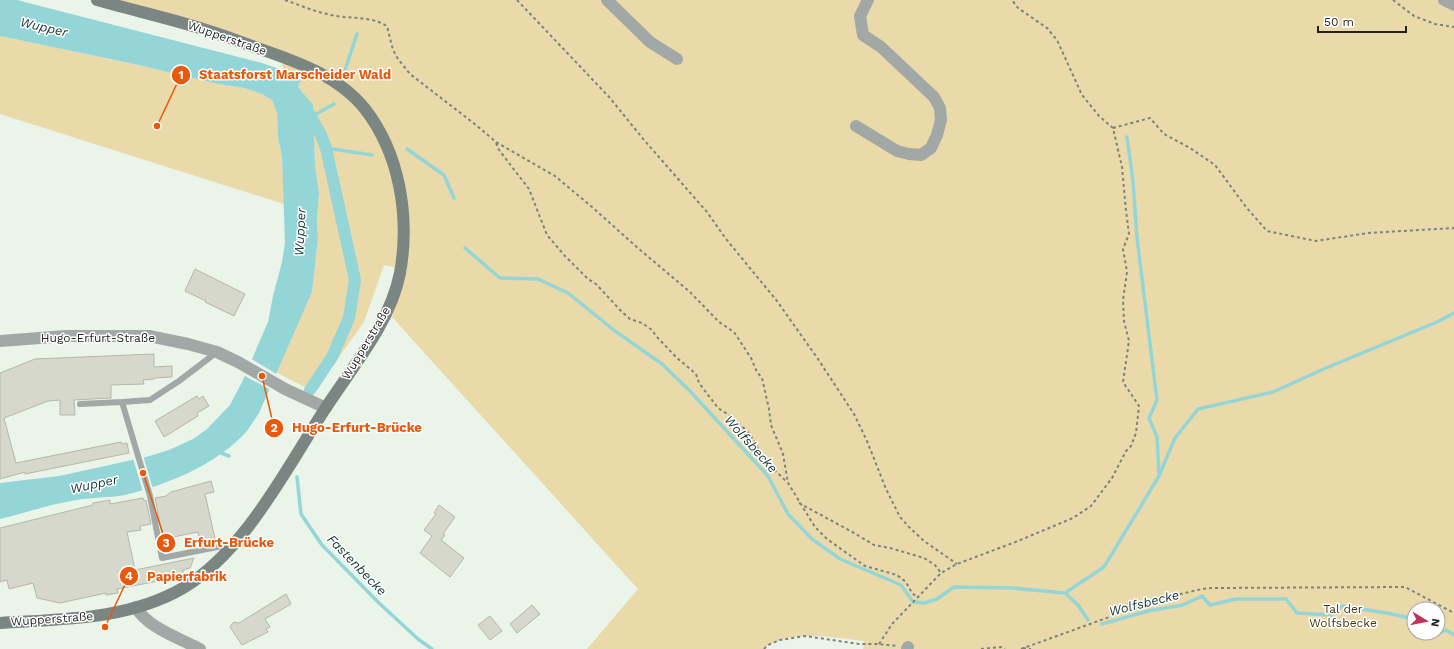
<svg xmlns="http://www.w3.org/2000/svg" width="1454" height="649" viewBox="0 0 1454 649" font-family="'Work Sans',sans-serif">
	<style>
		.green { fill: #ead9a9; fill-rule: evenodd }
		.water { fill: #94d6d8 }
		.pier { fill: #eaf4e9 }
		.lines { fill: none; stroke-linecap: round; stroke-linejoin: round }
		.stream { stroke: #94d6d8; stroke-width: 3.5 }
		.canal { stroke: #94d6d8; stroke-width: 12 }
		.building { fill: #d5d8ca; stroke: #b4b7aa }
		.path { stroke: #7c837c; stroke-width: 2; stroke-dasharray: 3 3; stroke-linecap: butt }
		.lane { stroke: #a1a8a5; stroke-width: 6 }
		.street { stroke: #a1a8a5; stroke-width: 12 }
		.secondary { stroke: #7b8581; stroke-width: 12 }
		.labels { text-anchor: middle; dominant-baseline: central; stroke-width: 3; stroke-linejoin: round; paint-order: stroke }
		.street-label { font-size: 12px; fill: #1f231f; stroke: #fff }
		.park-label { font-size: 12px; fill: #443710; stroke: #fff }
		.water-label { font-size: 13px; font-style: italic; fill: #143637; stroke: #fff }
		.leader { fill: none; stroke: #e8590c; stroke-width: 1.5 }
		.callout-dot { fill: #e8590c; stroke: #fff; stroke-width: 1.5 }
		.mark-label { font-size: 12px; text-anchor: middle; font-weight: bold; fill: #fff }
		.callout-label { font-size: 13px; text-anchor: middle; font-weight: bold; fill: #e8590c; stroke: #fff; stroke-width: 3; stroke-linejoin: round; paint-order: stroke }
	</style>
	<rect width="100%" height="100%" fill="#eaf4e9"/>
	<!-- green -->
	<path class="green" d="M92 0H1454V649H863L864 641C835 638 788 628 764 649H587L638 589 392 317 407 270 384 265 364 322 314 392 276 372 312 292 318 239 317 222 319 193 315 166 313 106 298 87 302 77 283 71 282 55ZM1414 609H1438V633H1414Z
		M0 36 134 64 218 84 244 88 262 94 272 100 277 113 278 137 282 157 284 204 0 114Z"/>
	<!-- water -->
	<path class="water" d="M0 0H17L262 63 302 77 298 87 313 105 315 166 319 193 317 222 318 239 312 292 259 413C255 419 251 425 247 431 218 464 167 485 125 495 109 498 92 497 77 500 51 504 25 513 0 519V483L59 476 146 457 169 450 193 439 207 429 230 405 242 382 268 322 273 296 282 262 285 243 282 157 278 137 277 113 272 100 262 94 244 88 218 84 134 64 0 36Z"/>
	<!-- pier -->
	<path class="pier" d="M250 358 278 375 271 390 243 375Z
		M143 455 153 489 143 492 133 458Z"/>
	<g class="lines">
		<!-- stream -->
		<path class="stream" d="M343 76 357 34
			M311 117 334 104
			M1127 137 1133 181 1137 238 1157 400 1149 418 1157 437 1159 474
			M326 148 372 155
			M407 149 444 175 454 198
			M465 248 500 278 538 279 568 293 615 331 662 364 689 390 768 476 788 514 812 539 840 559 901 585 913 602 924 603 937 599 954 587 1012 588 1065 593 1078 605 1088 620
			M216 451 229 456
			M297 477 301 514 322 545 379 603 418 639 432 649
			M1065 593 1104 567 1159 476 1175 438 1198 409 1273 392 1326 368 1437 322 1454 313
			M1102 624 1148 611 1183 605 1202 596 1210 605 1236 599H1286L1297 613 1331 615 1342 606 1387 613 1414 619
			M1419 633 1431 637 1446 630 1454 635"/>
		<!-- canal -->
		<path class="canal" d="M307 110 321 135 326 148 355 280 349 318 332 357 310 390"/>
	</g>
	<!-- building -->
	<path class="building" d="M195 269 245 294 234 316 205 302 206 301 185 291Z
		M154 354V367L172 366V377L154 378V379L143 380 144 384 111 385V398L74 400 75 415H60V400L48 401 4 418 16 463 121 442 122 444 127 443 129 453 25 474V472L0 479V373L35 359Z
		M197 396 199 399 203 396 209 406 197 413 198 416 164 437 155 421Z
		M211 481 214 492 205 494 216 543 201 546 198 532 163 539 155 498 166 496 171 492Z
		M143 498 144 501 146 500 151 524 140 526 141 530 127 532 135 570 194 558 190 568 183 570 184 576 117 589 118 593 106 595V593L60 603 37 598 33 583 9 589 7 580 0 582V528L93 505V503L110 500V504Z
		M439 505 455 517 443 534 445 535 441 540 464 558 450 577 420 553 432 536 424 530 436 514 434 513Z
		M286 594 291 604 265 619 270 627 266 629 268 632 242 645 230 627 232 624 234 622 239 623Z
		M532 605 540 614 517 633 510 624Z
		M490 616 502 631 490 640 478 625Z"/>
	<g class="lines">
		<!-- path -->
		<path class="path" d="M285 0C302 6 318 13 336 16 354 19 370 16 387 26L393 50 398 59 410 74 476 125 496 142 555 176 592 207 639 249 690 292 719 322 734 332 751 358 757 372 762 378 769 409 771 425 783 454 788 483 815 527 827 539 865 566 897 575 906 582 912 593 917 597
			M517 0 610 98 644 140 707 212 726 239 777 301 818 359 854 414 867 441 886 489 900 517 909 527 924 541 957 564
			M1393 0 1414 16 1435 24 1454 27
			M1113 128 1150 118 1164 134 1190 148 1215 165 1246 207 1267 231 1316 241 1368 233 1454 228
			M496 143 499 150 529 189 547 235 565 256 588 279 596 284 622 312 630 319 642 323 652 330 656 336 676 357 696 374 699 383 718 408 732 417 747 431 753 439 764 460 787 482
			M799 503 854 533 874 545 890 548 924 558 935 565 941 573
			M879 644 892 624 941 573 957 564 1018 541 1073 518 1091 506 1112 478 1126 451 1131 446 1136 433 1139 406 1123 382 1129 341 1124 321 1123 300 1127 272 1123 249 1129 234 1126 211 1122 167 1113 128 1099 116 1082 95 1057 40 1047 28 1018 8 1012 0
			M1023 648 1031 649
			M764 649 768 645 780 640 805 636 859 644H879L897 646
			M981 649 1001 647 1005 649
			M1021 649 1159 599 1202 589 1212 588 1405 587 1454 613"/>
		<!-- lane -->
		<path class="lane" d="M217 352 179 381 150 400 122 402 150 496 162 558 222 546 230 549
			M80 404 122 402"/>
		<!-- street -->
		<path class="street" d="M607 0 650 42 677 59
			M1444 0 1454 5
			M856 126 897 151 909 154 921 155 931 148 937 135 941 120 940 108 934 97 881 47 863 35 860 16 868 0
			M0 341 66 336H149L188 344 217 352 238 362 285 389 326 408
			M136 607C146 627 181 639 200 649
			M907 649 908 647"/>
		<!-- secondary -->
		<path class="secondary" d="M0 623C62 619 128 620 183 588 245 551 286 469 325 409 352 367 390 324 400 273 410 217 400 154 365 109 337 74 292 60 252 46 236 40 219 34 203 29 168 18 132 10 97 0"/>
	</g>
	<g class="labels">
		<!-- street labels -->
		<g class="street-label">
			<text transform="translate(227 38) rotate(19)">Wupperstraße</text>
			<text x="98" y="338">Hugo-Erfurt-Straße</text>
			<text transform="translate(366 343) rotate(-59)">Wupperstraße</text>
			<text transform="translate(52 619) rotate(-4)">Wupperstraße</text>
		</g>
		<!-- park labels -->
		<g class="park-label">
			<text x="1343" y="609">Tal der<tspan x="1343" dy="14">Wolfsbecke</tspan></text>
		</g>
		<!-- water labels -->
		<g class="water-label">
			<text transform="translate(44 27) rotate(13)">Wupper</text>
			<text transform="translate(300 232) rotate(-87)">Wupper</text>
			<text transform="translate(751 444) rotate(48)">Wolfsbecke</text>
			<text transform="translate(94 484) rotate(-12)">Wupper</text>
			<text transform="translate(357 565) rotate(46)">Fastenbecke</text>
			<text transform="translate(1144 603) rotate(-14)">Wolfsbecke</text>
		</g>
	</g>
	<!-- callouts -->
	<path class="leader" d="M157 126L181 75M262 376L274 428M143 473L166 543M105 627L129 576"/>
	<g class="callout-dot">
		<circle cx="157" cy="126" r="4"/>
		<circle cx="262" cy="376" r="4"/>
		<circle cx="143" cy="473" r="4"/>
		<circle cx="105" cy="627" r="4"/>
		<circle cx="181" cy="75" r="10"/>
		<circle cx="274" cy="428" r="10"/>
		<circle cx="166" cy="543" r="10"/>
		<circle cx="129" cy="576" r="10"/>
	</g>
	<g class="mark-label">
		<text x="181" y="79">1</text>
		<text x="274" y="432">2</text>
		<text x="166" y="547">3</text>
		<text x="129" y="580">4</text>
	</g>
	<g class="callout-label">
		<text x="295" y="79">Staatsforst Marscheider Wald</text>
		<text x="357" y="432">Hugo-Erfurt-Brücke</text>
		<text x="229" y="547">Erfurt-Brücke</text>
		<text x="187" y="581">Papierfabrik</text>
	</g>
	<!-- north arrow -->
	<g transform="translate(1426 621) rotate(100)"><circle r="19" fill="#ffffff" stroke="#a5a7a5"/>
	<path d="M0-3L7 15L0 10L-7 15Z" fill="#c3335b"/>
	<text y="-6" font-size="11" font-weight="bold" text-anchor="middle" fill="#1f231f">N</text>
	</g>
	<!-- scale -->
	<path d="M1318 26v6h88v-6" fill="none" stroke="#1f231f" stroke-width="2"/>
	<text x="1324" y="26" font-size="12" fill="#1f231f" stroke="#ffffff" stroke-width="3" paint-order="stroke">50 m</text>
</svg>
